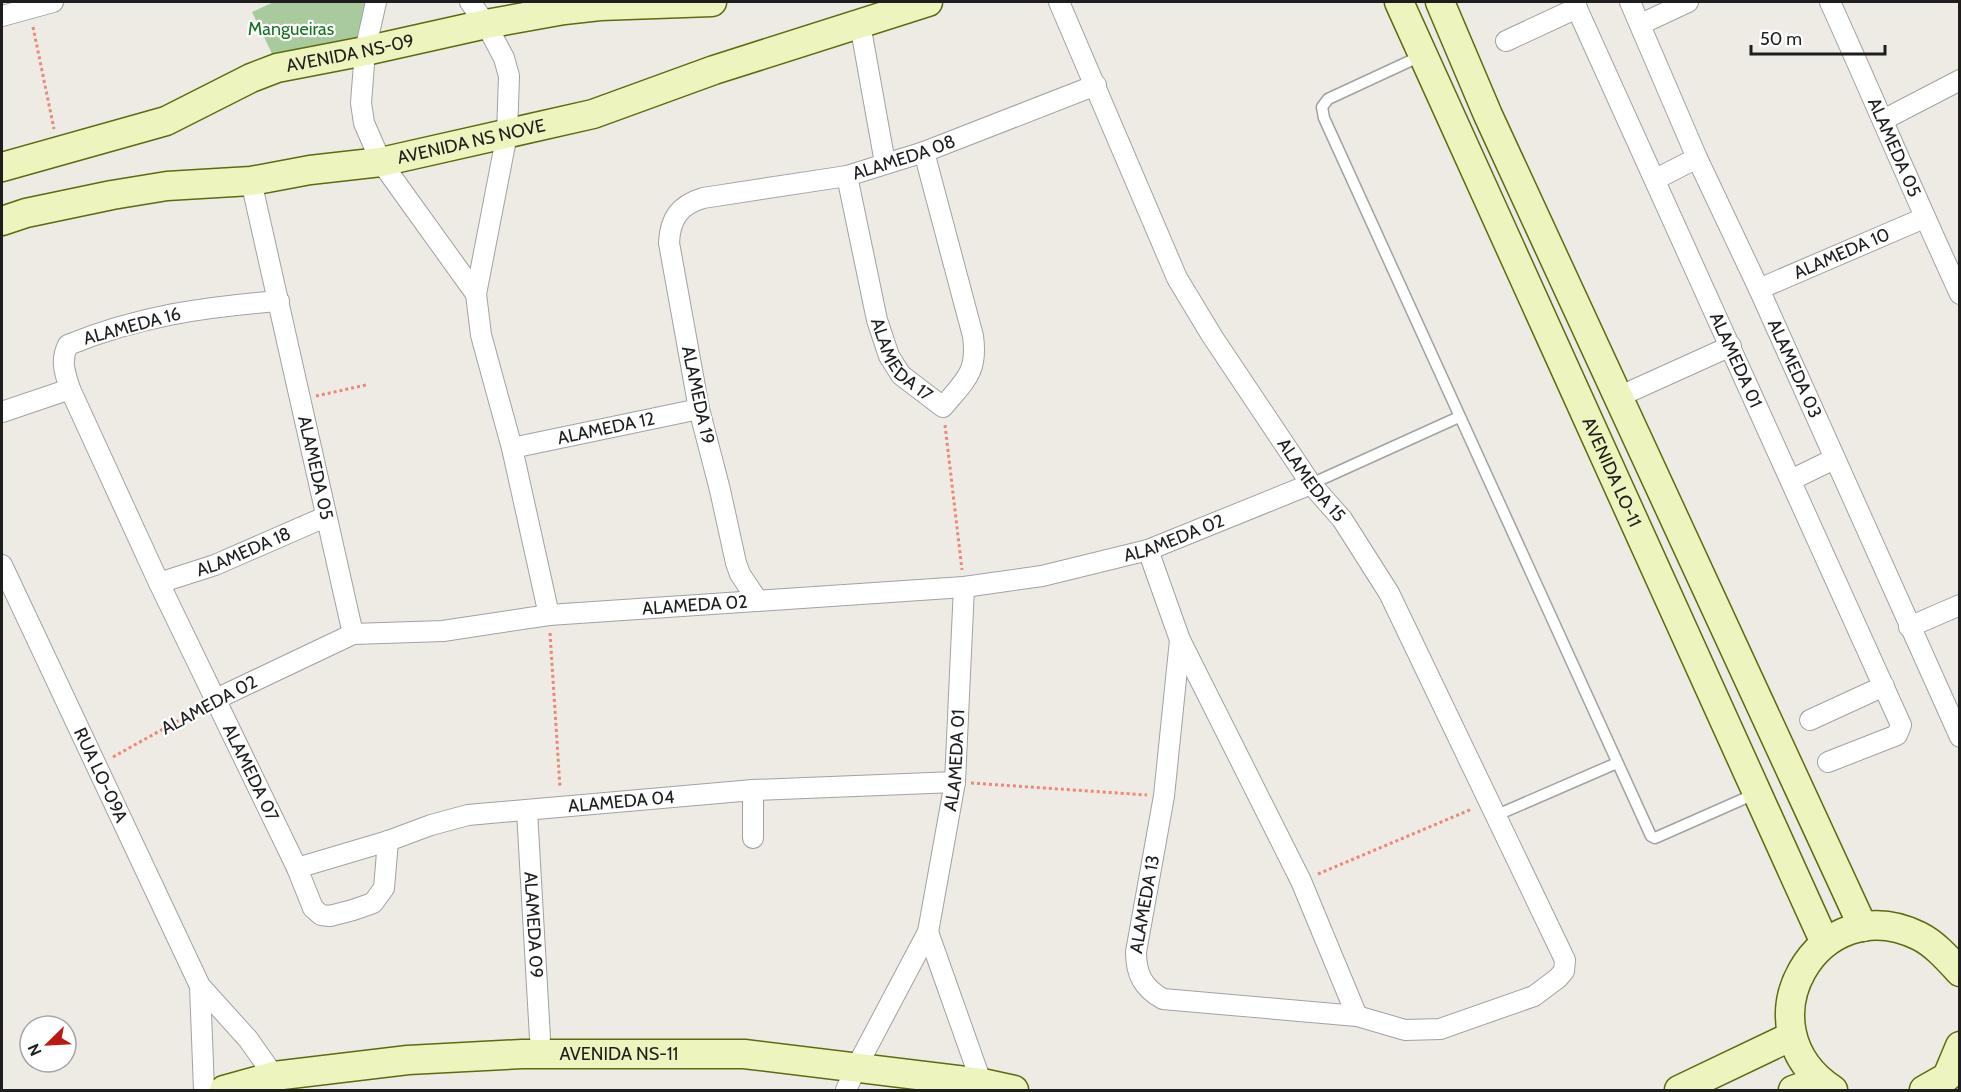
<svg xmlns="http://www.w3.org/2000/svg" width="1961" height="1092" viewBox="0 0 1961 1092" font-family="Cabin,sans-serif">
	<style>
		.forest { fill: #a8ca9d }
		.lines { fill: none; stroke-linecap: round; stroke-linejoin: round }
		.lane-casing { stroke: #a2a2a2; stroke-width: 13 }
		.street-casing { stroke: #a2a2a2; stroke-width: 22 }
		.secondary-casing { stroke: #5d6b0e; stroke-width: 31 }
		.path { stroke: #ed8877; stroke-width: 3; stroke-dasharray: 3 3; stroke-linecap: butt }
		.lane { stroke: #fff; stroke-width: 10 }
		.street { stroke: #fff; stroke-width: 20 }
		.secondary { stroke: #eef4bd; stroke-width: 28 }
		.labels { text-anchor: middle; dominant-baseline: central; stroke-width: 4.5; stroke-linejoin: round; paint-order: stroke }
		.park-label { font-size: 18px; fill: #157321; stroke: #fff }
		.street-label { font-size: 18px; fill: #1e1e1e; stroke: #fff }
	</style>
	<rect width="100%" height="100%" fill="#eeebe5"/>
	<!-- forest -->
	<path class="forest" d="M274 2H368L361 39 276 62 252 12Z"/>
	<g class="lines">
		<defs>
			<path id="lane" d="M1423 55 1328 99 1322 107 1324 118 1651 836 1655 838 1757 793
				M1311 484 1459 417
				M1497 815 1617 763"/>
			<g id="street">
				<path d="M376 2 365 51 361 103 364 123 381 162 476 294"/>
				<path d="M470 2 486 24 504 58 509 76 507 134 476 294 481 335 512 448 549 615"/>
				<path id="s1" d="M1059 2 1177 278 1212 336 1311 484 1342 519 1389 593 1565 960 1564 971 1558 978 1534 996 1440 1029 1405 1030 1357 1016 1163 999C1143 988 1136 974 1136 952L1164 796 1180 640"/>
				<path id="s2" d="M1574 2 1901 725 1897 735 1828 762"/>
				<path id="s3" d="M1630 2 1697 158 1759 289 1960 737"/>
				<path id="s4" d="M1830 2C1874 99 1915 197 1960 294"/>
				<path d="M2 16 53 2"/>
				<path d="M860 24 885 163"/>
				<path d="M1641 24 1688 2"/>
				<path d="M1506 41 1577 8"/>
				<path d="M1883 120 1960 80"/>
				<path id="s5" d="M847 176 877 320 889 356 901 375 943 407C965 380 978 373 973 336L924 152"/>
				<path d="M1656 179 1697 158"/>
				<path id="s6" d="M251 181 353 634"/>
				<path id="s7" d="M1759 289 1924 218"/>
				<path id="s8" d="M279 301C204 307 139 316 68 345 60 361 65 373 70 389L159 583 297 868 313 908 321 915 330 916 353 910 373 903 384 888 388 841"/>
				<path d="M1618 397 1731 346"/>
				<path d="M2 412 70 389"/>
				<path id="s9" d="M512 448 699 409"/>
				<path d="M1791 480 1834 459"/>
				<path d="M1148 550 1180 640 1301 881 1357 1016"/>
				<path id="s10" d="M2 565 200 986 248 1039 274 1076"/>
				<path id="s11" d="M159 583 215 565 325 517"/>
				<path id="s12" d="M758 601 740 574 736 563 720 490 699 409 669 243C670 218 680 205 703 198L847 176 924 152 1096 85"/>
				<path d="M1909 627 1960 605"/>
				<path id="s13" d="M216 699 353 634 443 631 549 615 964 587 1042 576 1148 550 1311 484"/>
				<path d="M1810 720 1884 686"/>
				<path d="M753 790V838"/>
				<path id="s14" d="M527 811 540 1038"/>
				<path id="s15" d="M297 868 388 841 431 825 468 815 753 790 955 782"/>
				<path id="s16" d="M928 932 955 782 964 587"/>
				<path d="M200 986 204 1090"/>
				<path d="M846 1090 856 1068 928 932 984 1090"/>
			</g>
			<g id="secondary">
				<path id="s17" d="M1399 2 1825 943"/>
				<path d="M1440 2 1488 115 1863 927"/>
				<path id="s18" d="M2 167 166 121 251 78 277 68 365 51 486 24 564 10 600 6 712 2"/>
				<path id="s19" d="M2 221 26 213 112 195 167 186 251 181 310 170 381 162 593 114 714 70 928 2"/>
				<path id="s20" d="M224 1090 274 1076 408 1060 522 1054H744L982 1083 1014 1090"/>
				<path d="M1679 1090 1792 1036"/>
				<path d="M1793 1090 1818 1081"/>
				<path d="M1833 1090C1737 1027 1818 886 1919 936 1935 944 1948 959 1960 972"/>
				<path d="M1924 1090 1947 1077 1960 1046"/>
			</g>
		</defs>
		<!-- lane casing -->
		<use href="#lane" class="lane-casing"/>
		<!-- street casing -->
		<use href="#street" class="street-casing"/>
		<!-- secondary casing -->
		<use href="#secondary" class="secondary-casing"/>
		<!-- path -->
		<path class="path" d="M33 27 54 129
			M316 396 366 385
			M945 425 962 570
			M550 633 560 788
			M113 757 199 709
			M971 783 1147 795
			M1318 874 1472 809"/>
		<!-- lane -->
		<use href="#lane" class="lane"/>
		<!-- street -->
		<use href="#street" class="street"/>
		<!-- secondary -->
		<use href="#secondary" class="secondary"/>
	</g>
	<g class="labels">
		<!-- park labels -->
		<g class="park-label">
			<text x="291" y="29">Mangueiras</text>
		</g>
		<!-- street labels -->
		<g class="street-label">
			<text stroke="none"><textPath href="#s18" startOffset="368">AVENIDA NS-09</textPath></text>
			<text stroke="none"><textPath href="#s19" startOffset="477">AVENIDA NS NOVE</textPath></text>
			<text stroke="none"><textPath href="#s4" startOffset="159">ALAMEDA 05</textPath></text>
			<text stroke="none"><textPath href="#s12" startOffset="638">ALAMEDA 08</textPath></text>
			<text stroke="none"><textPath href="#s7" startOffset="90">ALAMEDA 10</textPath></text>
			<text transform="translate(132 326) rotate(-15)">ALAMEDA 16</text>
			<text stroke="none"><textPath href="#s5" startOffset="195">ALAMEDA 17</textPath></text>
			<text stroke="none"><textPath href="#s2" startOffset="393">ALAMEDA 01</textPath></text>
			<text stroke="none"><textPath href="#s3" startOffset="402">ALAMEDA 03</textPath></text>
			<text transform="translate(698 395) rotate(78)">ALAMEDA 19</text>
			<text stroke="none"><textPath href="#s9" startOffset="96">ALAMEDA 12</textPath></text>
			<text stroke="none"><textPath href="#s6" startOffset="294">ALAMEDA 05</textPath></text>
			<text stroke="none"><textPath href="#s17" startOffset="516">AVENIDA LO-11</textPath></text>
			<text stroke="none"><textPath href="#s1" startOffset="543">ALAMEDA 15</textPath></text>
			<text stroke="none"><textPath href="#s13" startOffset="981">ALAMEDA 02</textPath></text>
			<text stroke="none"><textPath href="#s11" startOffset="90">ALAMEDA 18</textPath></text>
			<text stroke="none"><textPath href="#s13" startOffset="495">ALAMEDA 02</textPath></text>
			<text transform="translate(209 705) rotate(-28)">ALAMEDA 02</text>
			<text stroke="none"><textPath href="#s16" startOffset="174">ALAMEDA 01</textPath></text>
			<text stroke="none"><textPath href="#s8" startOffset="686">ALAMEDA 07</textPath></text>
			<text stroke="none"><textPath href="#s10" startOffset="232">RUA LO-09A</textPath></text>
			<text stroke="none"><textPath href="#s15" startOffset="333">ALAMEDA 04</textPath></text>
			<text stroke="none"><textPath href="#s1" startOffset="1623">ALAMEDA 13</textPath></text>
			<text stroke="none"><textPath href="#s14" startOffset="114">ALAMEDA 09</textPath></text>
			<text stroke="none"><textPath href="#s20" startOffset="398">AVENIDA NS-11</textPath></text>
		</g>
	</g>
	<!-- border -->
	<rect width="1961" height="1092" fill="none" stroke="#1e1e1e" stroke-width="6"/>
	<!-- north arrow -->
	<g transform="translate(48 1044) rotate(246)"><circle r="28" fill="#ffffff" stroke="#a5a5a5" stroke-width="1.5"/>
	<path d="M0-4.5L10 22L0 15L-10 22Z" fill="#ba1912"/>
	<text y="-9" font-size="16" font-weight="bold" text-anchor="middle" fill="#1e1e1e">N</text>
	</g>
	<!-- scale -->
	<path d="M1751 45v9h134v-9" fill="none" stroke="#1e1e1e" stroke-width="3"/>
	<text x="1760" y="45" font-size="18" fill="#1e1e1e" stroke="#ffffff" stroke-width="4.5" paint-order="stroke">50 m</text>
</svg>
